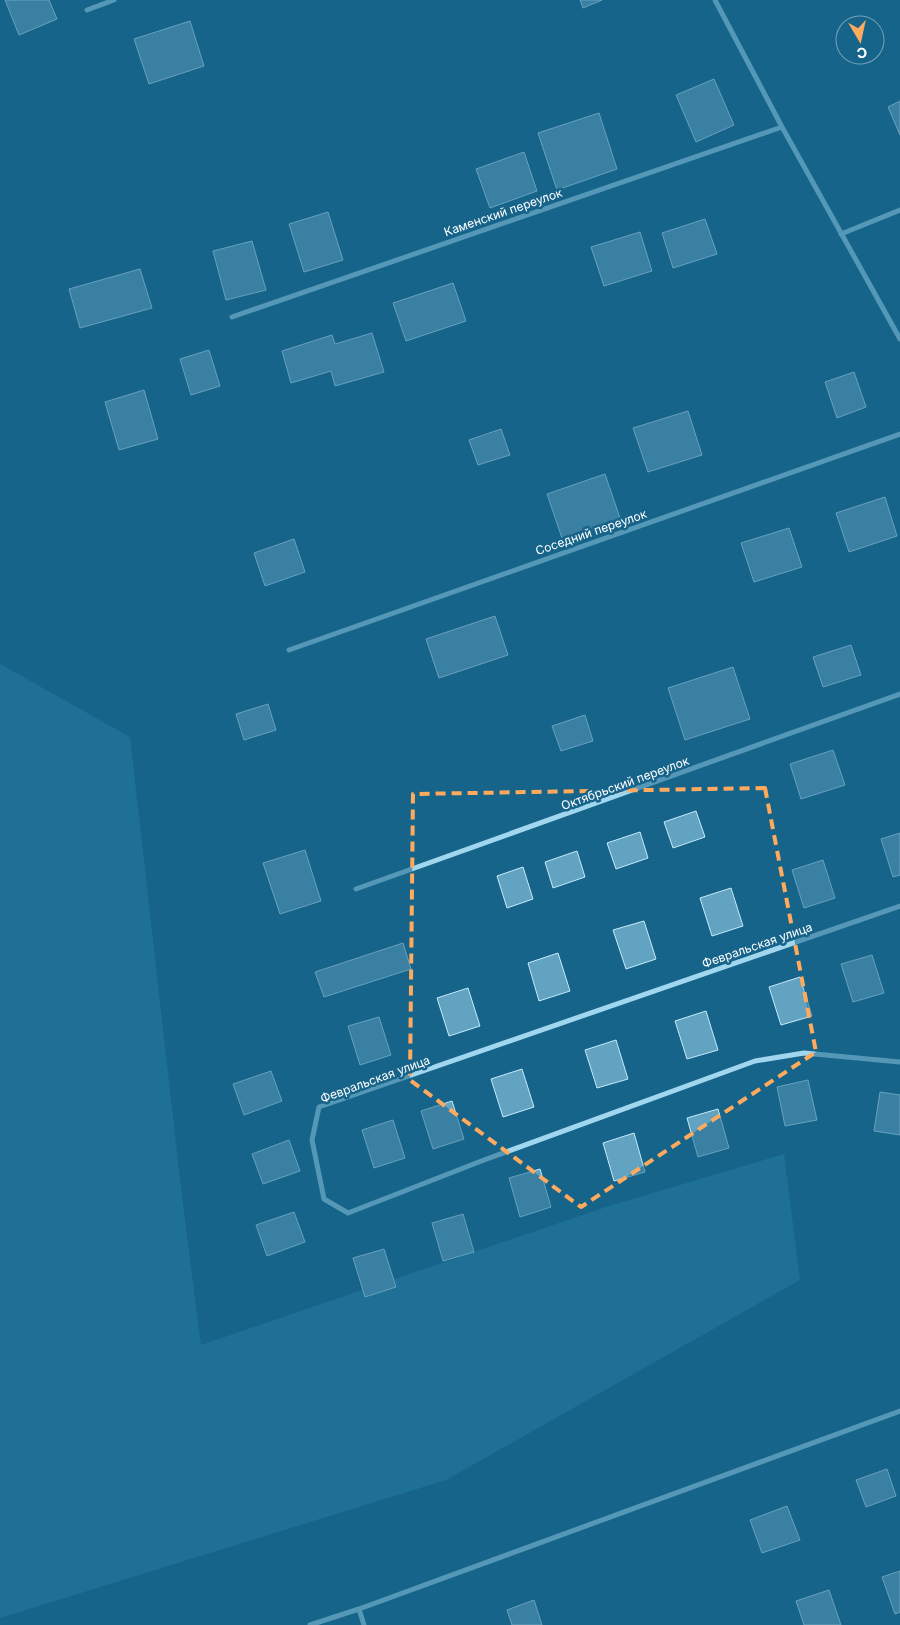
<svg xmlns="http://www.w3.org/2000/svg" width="900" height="1625" viewBox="0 0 900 1625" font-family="Inter,sans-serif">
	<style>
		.green { fill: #277ea6 }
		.building { fill: #62a3c1; stroke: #c6eafa }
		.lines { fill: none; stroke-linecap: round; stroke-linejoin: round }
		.street { stroke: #a0d6ee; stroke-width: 5 }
		.marked { fill: none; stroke: #ffaa5d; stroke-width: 4; stroke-dasharray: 10 6; stroke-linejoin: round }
		.labels { text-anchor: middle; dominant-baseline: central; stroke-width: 5; stroke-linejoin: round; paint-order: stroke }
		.street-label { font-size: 12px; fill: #fff; stroke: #17648a }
	</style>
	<rect width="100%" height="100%" fill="#17648a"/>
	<!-- green -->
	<path class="green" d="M0 664 130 737 181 1188 201 1345 606 1207 784 1154 800 1280 446 1480 0 1618Z"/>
	<!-- building -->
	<path class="building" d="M5 0H49L57 19 19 35Z
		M580 0H602L583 8Z
		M190 21 204 66 149 84 134 39Z
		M714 79 734 125 696 142 676 95Z
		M900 101V135L888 107Z
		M599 113 617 169 557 190 538 133Z
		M524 152 537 191 490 208 476 169Z
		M328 212 343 260 304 272 289 224Z
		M705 219 717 254 673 268 662 233Z
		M640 232 652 271 604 286 591 247Z
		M252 241 266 290 226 300 213 251Z
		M140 269 152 308 80 328 69 289Z
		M453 283 466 321 406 341 393 303Z
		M372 333 384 372 335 386 331 371 291 383 282 351 332 335 335 344Z
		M209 350 220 386 191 395 180 359Z
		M854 372 866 407 837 418 825 382Z
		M144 390 158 439 119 450 105 402Z
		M688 411 702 455 648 472 633 428Z
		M501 429 510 455 478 465 469 440Z
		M605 474 621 521 563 541 547 494Z
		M885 497 897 536 849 552 836 513Z
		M789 528 802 567 754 582 741 543Z
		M294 539 305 572 265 586 254 553Z
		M495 616 508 655 439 678 426 639Z
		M851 645 861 675 823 687 813 657Z
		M733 667 750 719 685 740 668 688Z
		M268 704 276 730 244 740 236 714Z
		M585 715 593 741 561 751 552 726Z
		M833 750 845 785 801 799 790 764Z
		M696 811 705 837 673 848 664 822Z
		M640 832 648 858 616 869 607 843Z
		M900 833V875L893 877 881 839Z
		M305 850 321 901 280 914 263 863Z
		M577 851 585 877 553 888 545 862Z
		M823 860 835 898 804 908 792 870Z
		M523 867 533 899 507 908 497 876Z
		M731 888 743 926 712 936 700 898Z
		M644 921 656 959 626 969 613 930Z
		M403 943 411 969 324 997 315 972Z
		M558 953 570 991 539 1001 528 963Z
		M872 955 884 993 853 1002 841 964Z
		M800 977 812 1016 781 1025 769 987Z
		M468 988 480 1026 449 1036 437 998Z
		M706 1011 718 1050 687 1059 675 1021Z
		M379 1017 391 1055 360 1065 348 1026Z
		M616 1040 628 1079 597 1088 585 1050Z
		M522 1069 534 1107 503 1117 491 1079Z
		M271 1071 282 1101 244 1115 233 1084Z
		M808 1080 817 1120 785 1126 777 1087Z
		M880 1092 900 1095V1135L874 1131Z
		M452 1101 464 1139 433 1149 421 1111Z
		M718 1109 729 1148 698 1157 687 1118Z
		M393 1120 405 1158 374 1168 362 1130Z
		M634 1133 645 1172 614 1181 603 1143Z
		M289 1140 300 1171 263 1184 252 1154Z
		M540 1169 551 1207 520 1217 509 1178Z
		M294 1212 305 1242 267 1256 256 1225Z
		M463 1214 474 1252 443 1261 432 1223Z
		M384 1249 396 1287 365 1297 353 1258Z
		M887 1469 896 1496 866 1507 856 1480Z
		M787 1506 800 1540 762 1553 750 1520Z
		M900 1571V1612L895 1614 882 1577Z
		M829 1590 841 1625H804L796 1601Z
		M534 1600 542 1625H512L507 1610Z"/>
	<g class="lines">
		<!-- street -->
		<path class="street" d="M715 0 782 127 900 339
			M87 10 114 0
			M841 234 900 210
			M232 317 782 127
			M289 650 900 434
			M356 889 900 694
			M900 906 319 1107 312 1140 324 1199 348 1213 484 1160 755 1061 804 1053 900 1062
			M359 1609 364 1625
			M310 1625 359 1609 900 1411"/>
	</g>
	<!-- marked area -->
	<path d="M0 0H900V1625H0ZM765 788 816 1052 581 1207 410 1080 413 794Z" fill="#17648a" fill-opacity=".55" fill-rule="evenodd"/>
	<path class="marked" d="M765 788 816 1052 581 1207 410 1080 413 794Z"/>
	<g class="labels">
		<!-- street labels -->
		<g class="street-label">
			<text transform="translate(503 212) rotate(-19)">Каменский переулок</text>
			<text transform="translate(591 532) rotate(-19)">Соседний переулок</text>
			<text transform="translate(625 783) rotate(-20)">Октябрьский переулок</text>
			<text transform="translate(757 945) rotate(-19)">Февральская улица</text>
			<text transform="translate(375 1079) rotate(-20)">Февральская улица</text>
		</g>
	</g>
	<!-- north arrow -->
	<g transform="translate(860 40) rotate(171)"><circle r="24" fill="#17648a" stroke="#74a2b9"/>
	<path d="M0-4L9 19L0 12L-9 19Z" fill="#ffaa5d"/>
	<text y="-8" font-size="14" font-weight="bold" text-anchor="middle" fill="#ffffff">С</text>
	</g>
</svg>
